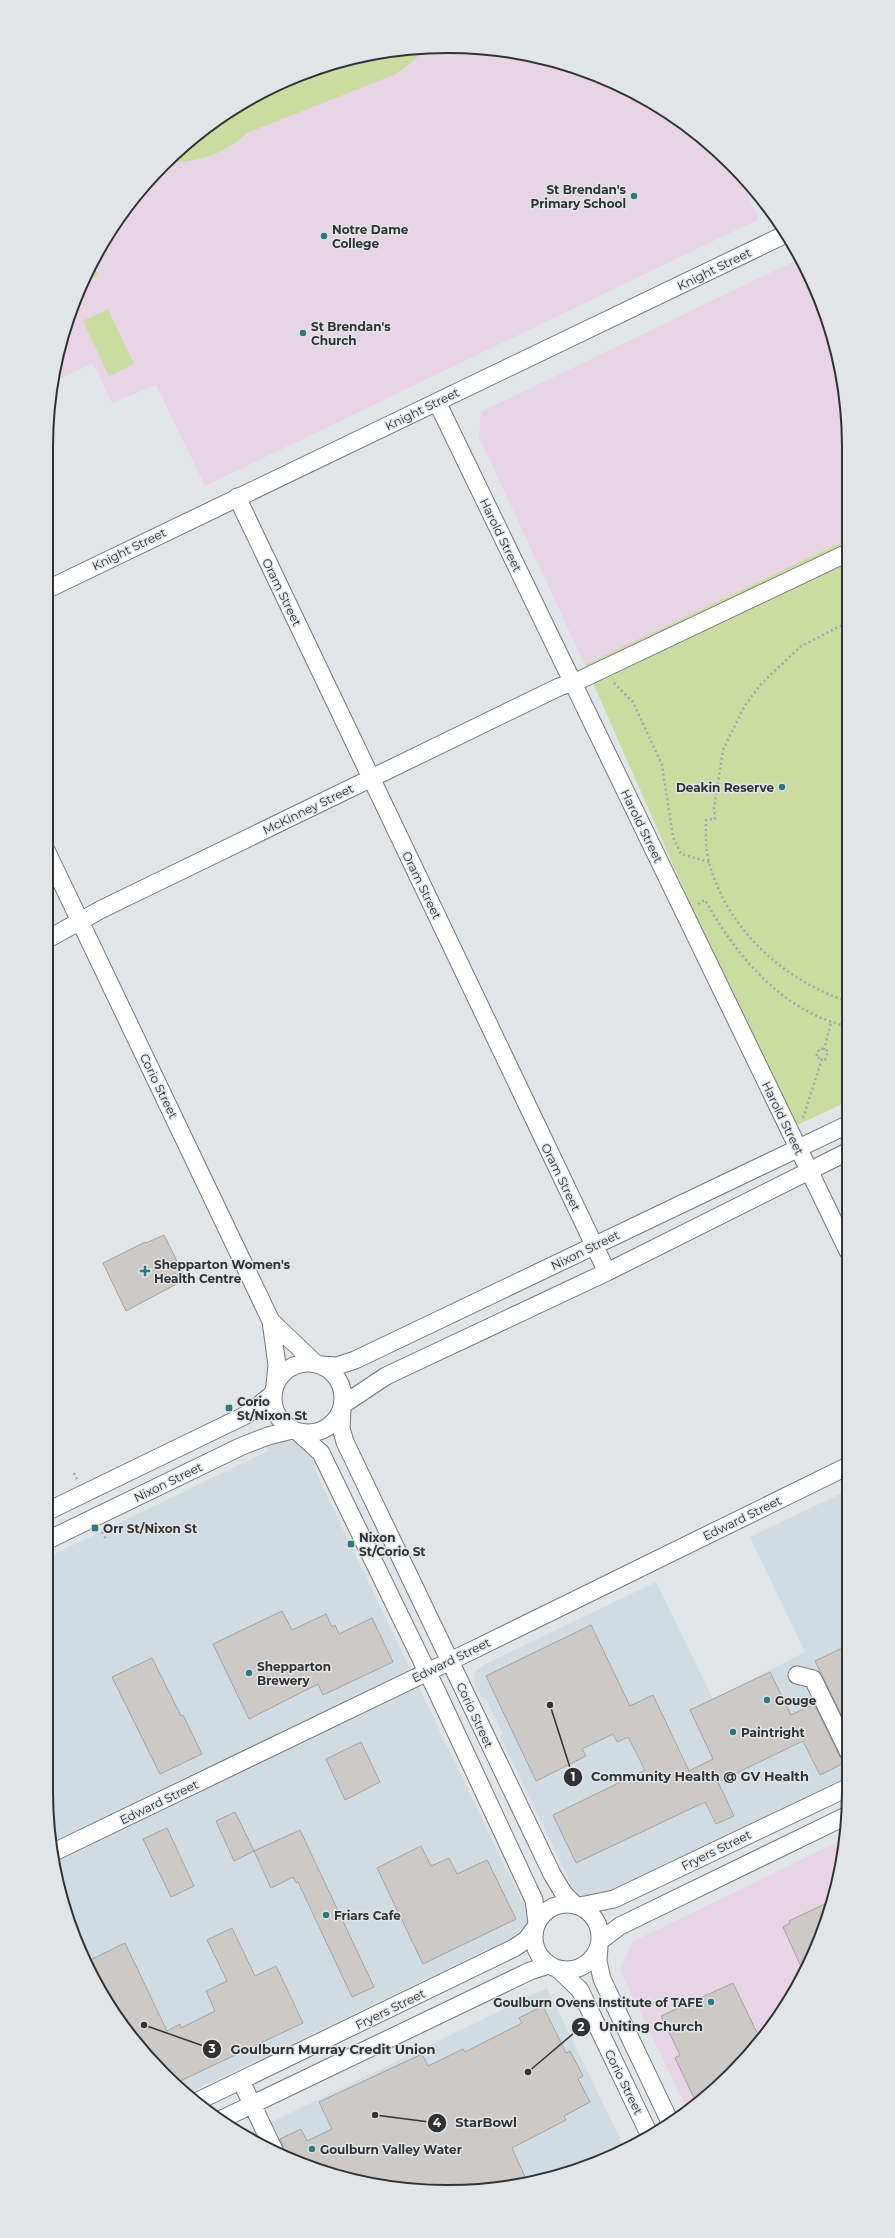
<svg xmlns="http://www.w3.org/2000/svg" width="895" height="2238" viewBox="0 0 895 2238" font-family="Montserrat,sans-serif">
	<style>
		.built { fill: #d1dbe2 }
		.education { fill: #e7d4e4 }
		.green { fill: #cbdca1 }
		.building { fill: #ccc9c6; stroke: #a6a3a0 }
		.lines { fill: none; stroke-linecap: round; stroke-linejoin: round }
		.minor-casing { stroke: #75787b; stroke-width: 19 }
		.path { stroke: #a5a7aa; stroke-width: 2.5; stroke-dasharray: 2 3; stroke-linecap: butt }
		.minor { stroke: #fff; stroke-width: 17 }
		.poi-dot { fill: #2f787c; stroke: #e2e5e8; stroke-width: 1.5 }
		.labels { text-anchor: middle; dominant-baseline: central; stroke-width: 3; stroke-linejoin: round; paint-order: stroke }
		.poi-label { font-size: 12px; font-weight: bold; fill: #313233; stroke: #e2e5e8; text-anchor: start }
		.street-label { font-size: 12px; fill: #313233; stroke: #e2e5e8 }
		.rim { fill: none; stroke: #313233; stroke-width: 2 }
		.leader { fill: none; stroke: #313233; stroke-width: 1.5 }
		.callout-dot { fill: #313233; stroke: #e2e5e8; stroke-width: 1.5 }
		.mark-label { font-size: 12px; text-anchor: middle; font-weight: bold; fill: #fff }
		.callout-label { font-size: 13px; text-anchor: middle; font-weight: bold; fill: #313233; stroke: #e2e5e8; stroke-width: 3; stroke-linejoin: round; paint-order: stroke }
	</style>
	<rect width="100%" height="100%" fill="#e2e5e8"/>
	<!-- built -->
	<path class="built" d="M287 1440 302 1444 317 1461 314 1466 320 1481 520 1898 521 1900H527L531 1918 524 1933 491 1955 488 1949 187 2094 145 2055 100 1991 67 1920 54 1869 46 1790V1558L268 1451 266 1445Z
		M844 1492 848 1503 849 1776 608 1892 579 1898 567 1887 571 1884 500 1736 503 1734 485 1697 482 1698 474 1683 475 1672 485 1664 656 1582 713 1699 805 1652 750 1537Z
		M547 1988 625 2149 601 2161 526 2184 474 2191 395 2189 319 2171 243 2136Z"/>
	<!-- education -->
	<path class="education" d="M474 47 552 60 625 87 670 114 737 172 759 219 205 486 156 385 112 403 93 363 55 381 60 343 88 270 129 203 183 145 247 100 319 67 395 49Z
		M801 258 818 294 846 395V540L585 665 479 437 481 412Z
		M842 1840 835 1895 807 1968 766 2035 712 2092 688 2111 620 1970 632 1942Z"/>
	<!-- green -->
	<path class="green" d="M426 48 410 64 396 74 247 133C225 154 197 163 168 162 230 95 335 51 426 48Z
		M92 262 98 275 83 282Z
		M108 309 134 364 109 376 83 321Z
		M846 540 847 1102 797 1125 690 903 585 665Z"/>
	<!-- building -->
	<path class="building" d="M164 1235 186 1279 126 1311 103 1263 145 1242 146 1243Z
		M282 1611 292 1630 326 1614 332 1627 335 1625 339 1634 372 1618 393 1662 323 1695 318 1684 249 1719 213 1644Z
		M591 1625 630 1706 653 1695 689 1771 713 1759 690 1710 770 1672 791 1715 814 1704 840 1757 846 1762 820 1775 803 1741 718 1782 734 1816 716 1824 705 1802 576 1863 553 1815 645 1770 628 1737 617 1742 613 1734 582 1749 586 1756 536 1781 486 1676Z
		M849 1645V1730L815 1661Z
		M152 1658 181 1716 183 1715 202 1754 160 1774 112 1677Z
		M361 1742 380 1782 345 1800 326 1759Z
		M235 1812 254 1851 300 1830 374 1987 352 1997 298 1882 296 1883 293 1877 271 1888 254 1851 234 1861 216 1821Z
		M167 1828 194 1886 171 1897 143 1839Z
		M421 1846 431 1866 449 1858 457 1874 487 1860 516 1919 423 1964 377 1868Z
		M833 1900 807 1968 804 1973 783 1927 790 1923 789 1921Z
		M232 1928 255 1976 276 1966 303 2023 176 2083 145 2055 120 2019 103 1986 99 1989 86 1962 125 1943 167 2031 180 2024 181 2028 215 2011 206 1991 227 1981 207 1940Z
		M733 1983 761 2041 712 2092 697 2104 675 2058 680 2055 661 2016Z
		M543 2006 566 2053 570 2051 583 2076 578 2079 590 2102 564 2116 566 2120 512 2148 525 2177 504 2187 474 2191 395 2189 319 2171 283 2154V2146L280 2139 301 2129 307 2141 332 2129 319 2102 422 2054 428 2066 463 2049 465 2052 522 2023 519 2018Z"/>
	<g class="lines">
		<defs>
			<path id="minor" d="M437 402 848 1251
				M237 497 607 1272
				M46 590 786 234
				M46 850 271 1321 315 1363
				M46 940 102 909 559 687 582 679 843 555
				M271 1321 277 1365 275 1385
				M273 1398a35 35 0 1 1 70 0a35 35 0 1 1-70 0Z
				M321 1365 337 1366 355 1360 847 1125
				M344 1404 386 1376 607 1272 847 1152
				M342 1410 341 1428 345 1442 552 1874 564 1894 575 1905
				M298 1432 321 1453 439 1696 534 1900 537 1923
				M46 1512 246 1415 273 1394
				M46 1541 242 1446 268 1436 292 1430
				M797 1675 813 1679 849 1753
				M52 1853 469 1652 848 1466
				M534 1937a33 33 0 1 1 66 0a33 33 0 1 1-66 0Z
				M580 1906 614 1899 849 1787
				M600 1941 620 1926 846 1816
				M599 1947 598 1961 602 1979 671 2124
				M558 1969 580 1990 650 2136
				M241 2081 274 2150
				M196 2102 514 1948 526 1940 535 1928
				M220 2120 530 1971 549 1965"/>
		</defs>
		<!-- minor casing -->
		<use href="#minor" class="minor-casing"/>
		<!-- path -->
		<path class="path" d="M846 623 800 647 762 683 745 705 723 750 714 808 715 819 706 820C706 834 705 848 709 862 726 928 784 981 847 1001
			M614 683 633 702 662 765 673 837 681 854 709 862
			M698 904 705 900C736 955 782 1012 847 1026
			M824 1050 831 1023
			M803 1118 822 1059 825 1060 828 1051 820 1048 816 1057 822 1059
			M74 1473 77 1479
			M102 1532 106 1539"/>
		<!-- minor -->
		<use href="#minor" class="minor"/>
	</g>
	<!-- markers -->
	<g class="poi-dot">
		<circle cx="634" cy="196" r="4"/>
		<circle cx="324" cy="236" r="4"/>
		<circle cx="303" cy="333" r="4"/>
		<circle cx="782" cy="787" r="4"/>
		<path d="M143 1265h4v4h4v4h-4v4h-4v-4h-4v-4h4z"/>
		<rect x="225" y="1404" width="8" height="8" rx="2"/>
		<rect x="91" y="1524" width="8" height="8" rx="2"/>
		<rect x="347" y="1540" width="8" height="8" rx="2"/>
		<circle cx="249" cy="1673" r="4"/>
		<circle cx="767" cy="1700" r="4"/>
		<circle cx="733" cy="1732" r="4"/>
		<circle cx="326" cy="1915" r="4"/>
		<circle cx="711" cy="2002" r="4"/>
		<circle cx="312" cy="2149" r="4"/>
	</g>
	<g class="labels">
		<!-- poi labels -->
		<g class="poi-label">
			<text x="626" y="189" text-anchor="end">St Brendan's<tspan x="626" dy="14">Primary School</tspan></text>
			<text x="332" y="229">Notre Dame<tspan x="332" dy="14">College</tspan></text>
			<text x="311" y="326">St Brendan's<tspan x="311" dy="14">Church</tspan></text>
			<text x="774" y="787" text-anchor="end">Deakin Reserve</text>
			<text x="154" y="1264">Shepparton Women's<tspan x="154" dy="14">Health Centre</tspan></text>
			<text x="237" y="1401">Corio<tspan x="237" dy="14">St/Nixon St</tspan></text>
			<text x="103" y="1528">Orr St/Nixon St</text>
			<text x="359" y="1537">Nixon<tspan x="359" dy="14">St/Corio St</tspan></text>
			<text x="257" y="1666">Shepparton<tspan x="257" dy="14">Brewery</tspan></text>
			<text x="775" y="1700">Gouge</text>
			<text x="741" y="1732">Paintright</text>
			<text x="334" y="1915">Friars Cafe</text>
			<text x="703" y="2002" text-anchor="end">Goulburn Ovens Institute of TAFE</text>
			<text x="320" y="2149">Goulburn Valley Water</text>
		</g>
		<!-- street labels -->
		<g class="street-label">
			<text transform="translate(714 269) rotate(-26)">Knight Street</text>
			<text transform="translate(422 409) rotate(-26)">Knight Street</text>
			<text transform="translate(501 535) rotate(64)">Harold Street</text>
			<text transform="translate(129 549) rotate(-26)">Knight Street</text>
			<text transform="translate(282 592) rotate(64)">Oram Street</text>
			<text transform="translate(308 809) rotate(-26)">McKinney Street</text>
			<text transform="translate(642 826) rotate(64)">Harold Street</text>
			<text transform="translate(422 885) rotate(64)">Oram Street</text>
			<text transform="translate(159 1086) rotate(64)">Corio Street</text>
			<text transform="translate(783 1118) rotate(64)">Harold Street</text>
			<text transform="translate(561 1177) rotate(64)">Oram Street</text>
			<text transform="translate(585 1250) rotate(-26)">Nixon Street</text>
			<text transform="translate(168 1482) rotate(-26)">Nixon Street</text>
			<text transform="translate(742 1518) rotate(-26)">Edward Street</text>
			<text transform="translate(451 1660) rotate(-26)">Edward Street</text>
			<text transform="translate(475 1715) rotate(65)">Corio Street</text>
			<text transform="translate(159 1802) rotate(-26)">Edward Street</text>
			<text transform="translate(716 1850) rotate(-26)">Fryers Street</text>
			<text transform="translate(390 2009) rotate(-26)">Fryers Street</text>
			<text transform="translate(624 2082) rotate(64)">Corio Street</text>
		</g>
	</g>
	<!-- crop -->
	<path d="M0 0H895V2238H0ZM447 53H448A394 394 0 0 1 842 447V1791A394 394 0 0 1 448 2185H447A394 394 0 0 1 53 1791V447A394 394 0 0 1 447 53Z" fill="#e2e5e8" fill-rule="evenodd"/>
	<path class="rim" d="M447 53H448A394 394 0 0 1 842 447V1791A394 394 0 0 1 448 2185H447A394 394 0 0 1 53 1791V447A394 394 0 0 1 447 53Z"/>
	<!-- callouts -->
	<path class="leader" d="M550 1705L573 1777M528 2072L581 2027M144 2025L212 2049M375 2115L437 2123"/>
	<g class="callout-dot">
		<circle cx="550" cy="1705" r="4"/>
		<circle cx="528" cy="2072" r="4"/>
		<circle cx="144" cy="2025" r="4"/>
		<circle cx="375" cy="2115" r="4"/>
		<circle cx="573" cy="1777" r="10"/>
		<circle cx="581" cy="2027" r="10"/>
		<circle cx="212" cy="2049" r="10"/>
		<circle cx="437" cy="2123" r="10"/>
	</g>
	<g class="mark-label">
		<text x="573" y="1781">1</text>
		<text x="581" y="2031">2</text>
		<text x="212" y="2053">3</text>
		<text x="437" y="2127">4</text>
	</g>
	<g class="callout-label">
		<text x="700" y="1781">Community Health @ GV Health</text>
		<text x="651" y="2031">Uniting Church</text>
		<text x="333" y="2054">Goulburn Murray Credit Union</text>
		<text x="486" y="2127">StarBowl</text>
	</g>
</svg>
